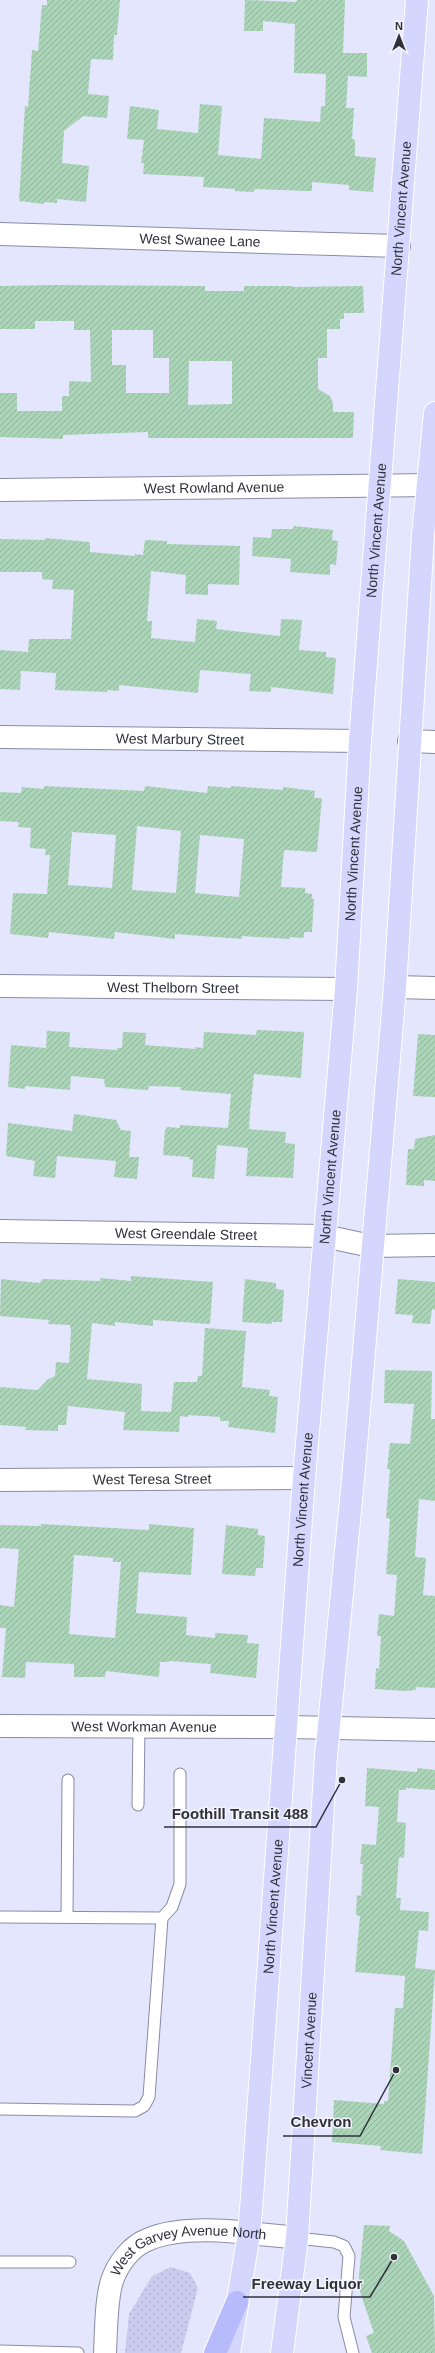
<svg xmlns="http://www.w3.org/2000/svg" width="435" height="2353" viewBox="0 0 435 2353" font-family="Helvetica,sans-serif">
	<style>
		.grass { fill: url(#grass-dots) }
		.building { fill: url(#building-hatch); fill-rule: evenodd }
		.lines { fill: none; stroke-linecap: round; stroke-linejoin: round }
		.service-casing { stroke: #8a8ba5; stroke-width: 13 }
		.minor-casing { stroke: #8a8ba5; stroke-width: 24 }
		.tertiary-casing { stroke: #8a8ba5; stroke-width: 24 }
		.primary-casing { stroke: #fff; stroke-width: 24 }
		.motorway-casing { stroke: #fff; stroke-width: 24 }
		.service { stroke: #fff; stroke-width: 11 }
		.minor { stroke: #fff; stroke-width: 22 }
		.tertiary { stroke: #fff; stroke-width: 22 }
		.primary { stroke: #d4d6fd; stroke-width: 22 }
		.motorway { stroke: #b7bafb; stroke-width: 22 }
		.labels { text-anchor: middle; dominant-baseline: central; stroke-width: 3; stroke-linejoin: round; paint-order: stroke }
		.street-label { font-size: 14px; fill: #30303b; stroke: #f4f5fb }
		.leader { fill: none; stroke: #30303b; stroke-width: 1.5 }
		.callout-dot { fill: #30303b; stroke: #f4f5fb; stroke-width: 1.5 }
		.callout-label { font-size: 15px; text-anchor: middle; font-weight: bold; fill: #30303b; stroke: #f4f5fb; stroke-width: 3; stroke-linejoin: round; paint-order: stroke }
	</style>
	<defs>
		<pattern id="grass-dots" width="8" height="8" patternUnits="userSpaceOnUse"><rect width="8" height="8" fill="#c9ccec"/><path d="M2 2h.1M6 6h.1" fill="none" stroke="#adb0cb" stroke-width="1.8" stroke-linecap="round"/></pattern>
		<pattern id="building-hatch" width="6" height="6" patternUnits="userSpaceOnUse"><rect width="6" height="6" fill="#abd3b7"/><path d="M-1 1l2-2M0 6l6-6M5 7l2-2" fill="none" stroke="#93b59e"/></pattern>
	</defs>
	<rect width="100%" height="100%" fill="#e4e6fd"/>
	<!-- grass -->
	<path class="grass" d="M171 2267 190 2273 198 2288 181 2353H125L129 2314 152 2276Z"/>
	<!-- building -->
	<path class="building" d="M47 0H120L117 35H114L113 60 91 59 88 94 109 96 107 118 83 116 64 131 62 163 89 166 86 202 57 199V203L44 202V204L19 201 25 106 28 107 32 50 38 51 42 5H47Z
		M245 0 296 2 297 0H345L343 53H367V77L348 76 346 108H354L352 139 355 140V156L376 158 373 192 349 190V185L312 182V191H306L255 189 253 192 235 191V189L203 187 204 177 143 174 144 163H141L144 140 127 139 130 106 159 110 157 129 198 133 200 104 222 106 218 155 261 159 264 118 320 122 321 106H325L326 74 294 73 295 24 263 21V31H244Z
		M53 285 205 286V291H244V286H293V287L363 286 364 313H344V319H340V329H327V358H318V389L330 396 333 403V412H354L353 438H148V432L63 435V439L0 437V393H17V411H62V396H69V381L91 382 90 330H74V321H35V329H0V286ZM112 330H153V358H169V393H126V365H112ZM189 361H232V404L188 405Z
		M294 526 333 530 332 540 338 541 336 565 330 564V575L290 572 291 559 252 556 253 537 271 538 272 529H293Z
		M45 538 90 542V552L135 556V554L143 555 145 540 167 541V544L240 546 239 585 208 584V595L185 594 186 575 151 571 147 621H152L151 638 195 642 197 619 217 621 216 629 280 636 281 619 302 620 299 650 326 652V657L336 658 333 694 271 687V692L249 691 251 674 200 670 198 693 119 685V691L107 690V692L55 690 56 673 21 671 20 690 0 689V650L28 652 29 639H71L74 590 52 589 53 580 42 579V572H0V539L45 540Z
		M44 786 144 791 145 786 207 793 208 786 231 788V786L283 790V787L315 791 314 798H322L317 852 284 850 281 887 305 888V893L312 894V899H314L312 932H304V938L290 937V939L242 936V939L175 934V939L115 932 114 939 49 932 48 938 10 934 13 893 47 894 50 855H45L46 849 30 848 31 828 18 827 19 822 0 821V792L21 793 22 787 44 789ZM137 826 181 831 176 893 132 890ZM72 832 116 835 112 888 68 885ZM200 835 244 839 239 897 195 893Z
		M257 1030 304 1032 301 1078 254 1074 250 1112 249 1129 286 1132 285 1143 295 1144 293 1178 246 1176 248 1148 217 1145 214 1179 192 1177 193 1160 189 1159V1157L163 1155 165 1130H166L167 1127 180 1128V1125L228 1128 231 1094 180 1090 181 1087 149 1086 148 1090 105 1087 104 1079 71 1076 70 1090 25 1086V1089L8 1087 11 1045 46 1048 47 1031 70 1032 69 1047 117 1050V1048H122L123 1032 146 1033 145 1045 195 1049V1047L203 1048 204 1032 256 1035Z
		M418 1034 435 1035V1097L413 1096Z
		M74 1114 116 1120 121 1130 131 1131 129 1157H139L137 1179 114 1177 116 1161 57 1156 55 1178 33 1176 35 1161 6 1156 8 1123 72 1131Z
		M435 1135V1181L424 1180V1186L406 1185 408 1149H414L415 1139Z
		M131 1276 213 1282 210 1324 153 1320V1326L115 1322V1326L92 1323 87 1379 142 1384 141 1411 171 1412 174 1382H197L198 1376H202L205 1328 246 1331 242 1387 270 1390 269 1396 278 1397 275 1433 228 1427 229 1421H220V1417L188 1415V1417L180 1416 179 1432 123 1430 125 1412 68 1406 66 1425H58V1431L25 1430 26 1427 0 1425V1387L38 1390 47 1380 55 1376 56 1362 69 1363 71 1332 70 1325 48 1324 49 1320 0 1316 1 1279 40 1283 42 1279 100 1281 101 1278 131 1281Z
		M245 1279 276 1283V1289L284 1290 282 1322H272V1324L242 1322Z
		M398 1279 435 1282V1310L432 1309 430 1324 412 1323 413 1315 395 1314Z
		M385 1370 432 1371 431 1419H435V1501L419 1499 415 1557 426 1558 423 1595 435 1596V1688L416 1687V1690L405 1691 375 1689 376 1668 379 1669 381 1636H377L379 1614 394 1616 397 1575 386 1574 390 1519 386 1518 390 1469H387L390 1443 410 1444 414 1404 384 1403Z
		M41 1524 149 1530V1524L194 1528 191 1575 139 1572 136 1613 187 1617 186 1635 215 1638V1633L248 1635 247 1643 259 1644 256 1678 210 1673 211 1664 169 1661 168 1662H160L159 1677 106 1671 105 1677H74V1664L26 1662 25 1678 2 1677 6 1628H0V1605L14 1607 19 1549 0 1548V1525L41 1526ZM74 1555 113 1558V1562H121L115 1638 69 1634Z
		M226 1525 258 1529V1535L265 1536 263 1568H256L255 1576 222 1574Z
		M367 1768 417 1772V1768L435 1770V1790L406 1788V1790H399L397 1822 406 1823 404 1858 399 1857 396 1898H401L400 1910 429 1912 428 1931 419 1930 415 1968 435 1970 422 2154 380 2150 381 2146 332 2142 334 2100 384 2104V2101H388L395 2008H403L405 1976 355 1972 360 1916 356 1915 357 1895 361 1896 363 1864H360L362 1844 376 1845 379 1807 365 1806Z
		M364 2225 390 2226 389 2231 404 2241 434 2296 435 2353H372L366 2336 374 2333 358 2286Z"/>
	<g class="lines">
		<defs>
			<path id="service" d="M138 1805 139 1726
				M0 1917 162 1918
				M67 1917 68 1780
				M0 2109 135 2111 144 2106 149 2097 162 1918 172 1907 180 1884V1774
				M297 2238 334 2242 344 2246 349 2256 344 2317 353 2353
				M0 2262H70
				M0 2351 78 2353"/>
			<g id="minor">
				<path id="s1" d="M0 234 399 246"/>
				<path id="s2" d="M0 737 360 741"/>
				<path d="M409 741 435 742"/>
				<path id="s3" d="M0 986 346 989"/>
				<path d="M395 987 435 988"/>
				<path id="s4" d="M0 1231 324 1236 371 1246 435 1245"/>
				<path id="s5" d="M0 1480 304 1478"/>
			</g>
			<g id="tertiary">
				<path id="s6" d="M0 490 435 485"/>
				<path id="s7" d="M0 1726 288 1727 435 1730"/>
				<path id="s8" d="M105 2353C106 2333 106 2299 112 2281 117 2265 131 2246 147 2240 188 2222 253 2234 297 2238"/>
			</g>
			<g id="primary">
				<path id="s9" d="M229 2353 249 2234 252 2197 304 1478 346 989 360 741 417 0"/>
				<path id="s10" d="M282 2353 297 2238 326 1756 353 1480 395 987 423 535 435 413"/>
			</g>
			<path id="motorway" d="M215 2353 237 2302"/>
		</defs>
		<!-- service casing -->
		<use href="#service" class="service-casing"/>
		<!-- minor casing -->
		<use href="#minor" class="minor-casing"/>
		<!-- tertiary casing -->
		<use href="#tertiary" class="tertiary-casing"/>
		<!-- primary casing -->
		<use href="#primary" class="primary-casing"/>
		<!-- motorway casing -->
		<use href="#motorway" class="motorway-casing"/>
		<!-- service -->
		<use href="#service" class="service"/>
		<!-- minor -->
		<use href="#minor" class="minor"/>
		<!-- tertiary -->
		<use href="#tertiary" class="tertiary"/>
		<!-- primary -->
		<use href="#primary" class="primary"/>
		<!-- motorway -->
		<use href="#motorway" class="motorway"/>
	</g>
	<g class="labels">
		<!-- street labels -->
		<g class="street-label">
			<text stroke="none"><textPath href="#s9" startOffset="2152">North Vincent Avenue</textPath></text>
			<text stroke="none"><textPath href="#s1" startOffset="200">West Swanee Lane</textPath></text>
			<text stroke="none"><textPath href="#s6" startOffset="214">West Rowland Avenue</textPath></text>
			<text stroke="none"><textPath href="#s9" startOffset="1829">North Vincent Avenue</textPath></text>
			<text stroke="none"><textPath href="#s2" startOffset="180">West Marbury Street</textPath></text>
			<text stroke="none"><textPath href="#s9" startOffset="1505">North Vincent Avenue</textPath></text>
			<text stroke="none"><textPath href="#s3" startOffset="173">West Thelborn Street</textPath></text>
			<text stroke="none"><textPath href="#s9" startOffset="1181">North Vincent Avenue</textPath></text>
			<text stroke="none"><textPath href="#s4" startOffset="186">West Greendale Street</textPath></text>
			<text stroke="none"><textPath href="#s5" startOffset="152">West Teresa Street</textPath></text>
			<text stroke="none"><textPath href="#s9" startOffset="857">North Vincent Avenue</textPath></text>
			<text stroke="none"><textPath href="#s7" startOffset="144">West Workman Avenue</textPath></text>
			<text stroke="none"><textPath href="#s9" startOffset="449">North Vincent Avenue</textPath></text>
			<text stroke="none"><textPath href="#s10" startOffset="314">Vincent Avenue</textPath></text>
			<text stroke="none"><textPath href="#s8" startOffset="164">West Garvey Avenue North</textPath></text>
		</g>
	</g>
	<!-- callouts -->
	<path class="leader" d="M342 1780L316 1827H164M396 2070L360 2136H283M394 2257L370 2297H243"/>
	<g class="callout-dot">
		<circle cx="342" cy="1780" r="4"/>
		<circle cx="396" cy="2070" r="4"/>
		<circle cx="394" cy="2257" r="4"/>
	</g>
	<g class="callout-label">
		<text x="240" y="1819">Foothill Transit 488</text>
		<text x="321" y="2127">Chevron</text>
		<text x="307" y="2289">Freeway Liquor</text>
	</g>
	<!-- north arrow -->
	<g transform="translate(399 36)" stroke="#f4f5fb" stroke-width="3" paint-order="stroke">
	<path d="M0-3L7 15L0 10L-7 15Z" fill="#30303b"/>
	<text y="-6" font-size="11" font-weight="bold" text-anchor="middle" fill="#30303b">N</text>
	</g>
</svg>
